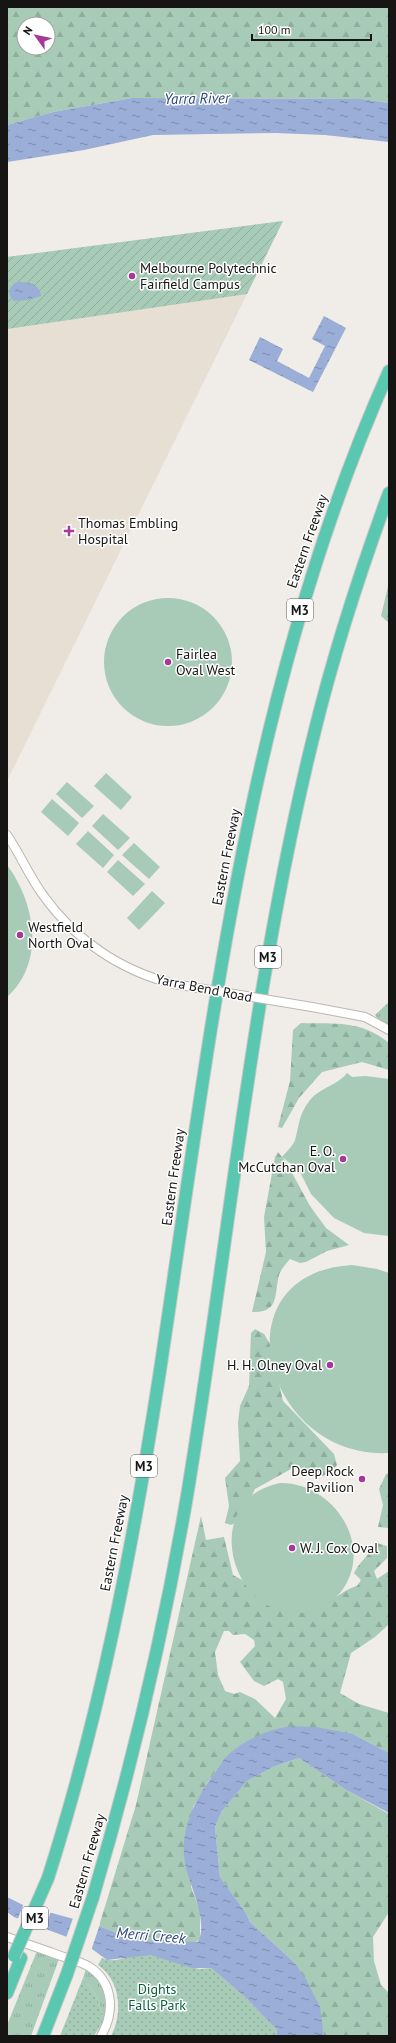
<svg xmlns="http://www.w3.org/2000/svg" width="396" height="2043" viewBox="0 0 396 2043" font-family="'PT Sans',sans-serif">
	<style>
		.built { fill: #e7ded4 }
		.grass { fill: url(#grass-tufts) }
		.forest { fill: url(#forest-firs); fill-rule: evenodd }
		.park { fill: url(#park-dots) }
		.garden { fill: url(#garden-furrows) }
		.pitch { fill: #a7cbb6 }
		.water { fill: url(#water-ripples) }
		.pier { fill: #f0ece7 }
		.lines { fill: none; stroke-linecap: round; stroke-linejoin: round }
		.tertiary-casing { stroke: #bbb8b3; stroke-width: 10 }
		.motorway-casing { stroke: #c7c7c7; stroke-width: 14 }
		.tertiary { stroke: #fff; stroke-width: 8 }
		.motorway { stroke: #5ac8b0; stroke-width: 12 }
		.tertiary-bridge-casing { stroke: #bbb8b3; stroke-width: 10; stroke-linecap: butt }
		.motorway-bridge-casing { stroke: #c7c7c7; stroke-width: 14; stroke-linecap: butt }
		.tertiary-bridge { stroke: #fff; stroke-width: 8 }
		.motorway-bridge { stroke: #5ac8b0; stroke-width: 12 }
		.poi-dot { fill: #a53999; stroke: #fff; stroke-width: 1.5 }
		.labels { text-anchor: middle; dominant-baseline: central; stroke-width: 3; stroke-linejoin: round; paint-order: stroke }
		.shield { fill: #fff; stroke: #5c5b5a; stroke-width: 1 }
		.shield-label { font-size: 13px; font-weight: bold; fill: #161514 }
		.poi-label { font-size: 14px; fill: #161514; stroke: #fff; text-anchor: start }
		.street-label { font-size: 14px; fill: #161514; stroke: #fff }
		.park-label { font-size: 14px; fill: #085e3b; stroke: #fff }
		.water-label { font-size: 15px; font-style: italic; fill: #2f467b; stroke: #fff }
	</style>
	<defs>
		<pattern id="grass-tufts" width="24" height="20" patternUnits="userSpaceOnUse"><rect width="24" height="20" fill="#a7cbb6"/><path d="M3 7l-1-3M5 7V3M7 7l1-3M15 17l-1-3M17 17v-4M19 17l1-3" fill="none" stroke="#8fad9c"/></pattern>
		<pattern id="forest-firs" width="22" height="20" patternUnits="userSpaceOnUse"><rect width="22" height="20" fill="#a7cbb6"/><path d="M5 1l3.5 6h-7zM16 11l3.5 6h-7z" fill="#8fad9c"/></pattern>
		<pattern id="park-dots" width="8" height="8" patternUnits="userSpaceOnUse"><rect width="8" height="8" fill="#a7cbb6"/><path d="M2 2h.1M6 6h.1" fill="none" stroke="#8fad9c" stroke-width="1.8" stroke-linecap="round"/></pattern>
		<pattern id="garden-furrows" width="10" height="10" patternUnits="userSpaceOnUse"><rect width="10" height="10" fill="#a7cbb6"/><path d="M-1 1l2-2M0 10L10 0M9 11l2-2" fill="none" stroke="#8fad9c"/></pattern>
		<pattern id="water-ripples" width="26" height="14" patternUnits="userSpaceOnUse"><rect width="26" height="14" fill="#9aaed7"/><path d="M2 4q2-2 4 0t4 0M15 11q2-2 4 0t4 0" fill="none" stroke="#7d8cad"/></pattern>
	</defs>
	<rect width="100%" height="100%" fill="#f0ece7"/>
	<!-- built -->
	<path class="built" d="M283 221 247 294 7 781V257Z"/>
	<!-- grass -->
	<path class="grass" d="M389 1002V1030L383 1026 375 1015Z
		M37 1951 59 1959 31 2036H7V2025Z
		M86 1969C103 1981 112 2000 104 2020L97 1997 83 1978Z"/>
	<!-- forest -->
	<path class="forest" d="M7 7H389V103L362 99 132 98 53 112 7 125ZM24 24H48V48H24Z
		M389 582V623L381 616Z
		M301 1023C335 1024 361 1020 389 1043V1070L362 1062 322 1072 299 1098 282 1128 278 1127 290 1081 293 1030Z
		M278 1152 286 1162 310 1206 326 1228 349 1245 327 1251 306 1262 300 1263 290 1259C286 1264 281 1269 279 1275 274 1294 280 1313 252 1312L266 1252 264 1217 275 1157Z
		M255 1329 264 1334 270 1344 283 1401 334 1454 337 1465 329 1474 318 1477 297 1468 291 1469 255 1489 241 1520 231 1525 225 1523 229 1506 225 1478 240 1461 238 1423 240 1406 249 1386 251 1333Z
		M389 1473V1528L378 1527 383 1505 379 1489 386 1474Z
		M201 1516 206 1540 224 1537 233 1575 255 1587 261 1600C279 1604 301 1612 319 1606 333 1601 343 1590 357 1586L361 1580 354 1573C360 1561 370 1554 377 1543L387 1546V1558L374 1571 377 1579 389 1571V1624L375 1637 351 1653 340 1693 359 1704 389 1713V1753L353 1734 228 1755 207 1783 193 1807 191 1887 200 1911V1939L195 1943 138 1941 99 1926 136 1805ZM224 1631H229L233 1635 245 1634 254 1640 255 1646 240 1662 254 1681 264 1686 278 1679 283 1682 286 1699 275 1718 255 1699 240 1692 234 1694 225 1691 218 1675 215 1652Z
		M299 1758 346 1790 389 1814V1912L373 1937 374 1961 381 1985 389 1993V2036H324L323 2029 294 1962 250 1922 246 1913 220 1877 215 1827 222 1811 247 1781 273 1767Z"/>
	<!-- park -->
	<path class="park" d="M141 1954 150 1955 199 1969 211 1968 245 1997 277 2030 276 2036H111C123 2013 121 1981 98 1965L102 1958C114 1964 128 1956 141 1954Z
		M83 1978 97 1997 104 2020 94 2036H60Z"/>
	<!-- garden -->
	<path class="garden" d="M283 221 247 294 7 329V257Z"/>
	<!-- pitch -->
	<path class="pitch" d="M104 662a64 64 0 1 1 128 0a64 64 0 1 1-128 0Z
		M106 773 132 797 121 810 94 786Z
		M67 782 94 806 82 818 56 794Z
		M52 799 79 823 68 836 41 812Z
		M103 814 130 838 118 850 92 826Z
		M88 831 114 855 103 868 76 844Z
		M134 843 160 867 149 879 122 855Z
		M118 860 145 884 133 896 107 872Z
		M7 865C35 902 46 962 7 997Z
		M152 891 165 903 139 930 127 918Z
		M347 1073 352 1077 366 1076 389 1079V1236L364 1233 334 1218 311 1194 299 1170 282 1157C286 1152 293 1146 295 1140 300 1123 298 1116 310 1100 321 1087 338 1085 347 1073Z
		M352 1265 377 1269 389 1273V1453C263 1459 216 1273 352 1265Z
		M281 1483C335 1483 376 1548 340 1593 330 1605 316 1612 300 1613 226 1615 201 1497 281 1483Z"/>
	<!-- water -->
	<path class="water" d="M132 98 362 99 389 103V142L325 135 276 133 153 135 84 150 7 162V125L53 112Z
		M17 282C27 282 40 283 41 296L27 300 14 301C7 294 8 287 17 282Z
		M324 316 346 328 313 392 249 360 260 337 283 349 277 361 309 378 325 346 312 339Z
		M316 1727 353 1734 389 1753V1813L346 1790 299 1758 273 1767 247 1781 222 1811 215 1827 220 1877 246 1913 250 1922 294 1962 306 1979 320 2007 324 2036H276L277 2030 245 1997 211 1968H192L150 1955 107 1960 92 1949 67 1937 14 1917 7 1912V1897L23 1905 99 1926 138 1941 198 1942C209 1921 189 1885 185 1863 179 1829 196 1797 216 1771 220 1766 224 1758 229 1754 242 1743 260 1733 277 1729 288 1725 304 1727 316 1727Z"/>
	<!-- pier -->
	<path class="pier" d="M24 1903 51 1911 44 1931 17 1921Z
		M73 1918 100 1924 91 1951 66 1938Z"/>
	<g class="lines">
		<defs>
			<path id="tertiary" d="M7 835C20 854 29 876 43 895 75 940 121 971 174 984
				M312 1007 365 1017 389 1030
				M7 1937C21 1942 36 1947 50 1952 62 1957 77 1960 88 1966 114 1982 115 2012 101 2036"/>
			<path id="motorway" d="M48 1878C100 1715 133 1546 159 1377 211 1035 246 690 389 371
				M93 1897C132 1765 164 1631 187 1496 229 1242 252 984 314 734 334 652 360 572 389 493
				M7 1993 21 1958
				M43 2036 67 1974"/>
		</defs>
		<!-- tertiary casing -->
		<use href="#tertiary" class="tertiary-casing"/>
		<!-- motorway casing -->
		<use href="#motorway" class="motorway-casing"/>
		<!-- tertiary -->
		<use href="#tertiary" class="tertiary"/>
		<!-- motorway -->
		<use href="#motorway" class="motorway"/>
		<defs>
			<path id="tertiary-bridge" d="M174 984 312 1007"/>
			<path id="motorway-bridge" d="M14 1956 48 1878
				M67 1974 93 1897"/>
		</defs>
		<!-- tertiary-bridge casing -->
		<use href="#tertiary-bridge" class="tertiary-bridge-casing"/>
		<!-- motorway-bridge casing -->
		<use href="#motorway-bridge" class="motorway-bridge-casing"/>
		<!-- tertiary-bridge -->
		<use href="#tertiary-bridge" class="tertiary-bridge"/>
		<!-- motorway-bridge -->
		<use href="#motorway-bridge" class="motorway-bridge"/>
	</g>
	<!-- markers -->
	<g class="poi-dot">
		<circle cx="132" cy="276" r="4"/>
		<path d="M67 525h4v4h4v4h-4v4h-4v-4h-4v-4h4z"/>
		<circle cx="168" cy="662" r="4"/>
		<circle cx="20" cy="935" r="4"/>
		<circle cx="343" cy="1159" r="4"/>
		<circle cx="330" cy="1365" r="4"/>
		<circle cx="362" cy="1479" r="4"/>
		<circle cx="292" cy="1548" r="4"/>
	</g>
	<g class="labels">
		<!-- shield labels -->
		<g class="shield">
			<rect x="287" y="599" width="26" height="22" rx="3"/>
			<rect x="255" y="946" width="26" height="22" rx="3"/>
			<rect x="131" y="1455" width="26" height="22" rx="3"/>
			<rect x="22" y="1907" width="26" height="22" rx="3"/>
		</g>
		<g class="shield-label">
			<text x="300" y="610">M3</text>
			<text x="268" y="957">M3</text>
			<text x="144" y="1466">M3</text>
			<text x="35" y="1918">M3</text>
		</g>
		<!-- poi labels -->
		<g class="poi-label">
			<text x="140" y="268">Melbourne Polytechnic<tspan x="140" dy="16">Fairfield Campus</tspan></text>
			<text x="78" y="523">Thomas Embling<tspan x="78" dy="16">Hospital</tspan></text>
			<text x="176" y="654">Fairlea<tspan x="176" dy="16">Oval West</tspan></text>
			<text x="28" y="927">Westfield<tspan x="28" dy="16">North Oval</tspan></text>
			<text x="335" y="1151" text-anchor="end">E. O.<tspan x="335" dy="16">McCutchan Oval</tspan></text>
			<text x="322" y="1365" text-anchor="end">H. H. Olney Oval</text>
			<text x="354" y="1471" text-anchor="end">Deep Rock<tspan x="354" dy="16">Pavilion</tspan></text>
			<text x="300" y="1548">W. J. Cox Oval</text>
		</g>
		<!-- street labels -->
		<g class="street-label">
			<text transform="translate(307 541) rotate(-71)">Eastern Freeway</text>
			<text transform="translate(226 857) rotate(-79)">Eastern Freeway</text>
			<text transform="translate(204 988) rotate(11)">Yarra Bend Road</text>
			<text transform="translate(173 1177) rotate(-82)">Eastern Freeway</text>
			<text transform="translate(114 1543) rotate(-79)">Eastern Freeway</text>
			<text transform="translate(87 1861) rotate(-74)">Eastern Freeway</text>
		</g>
		<!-- park labels -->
		<g class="park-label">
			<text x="157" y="1989">Dights<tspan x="157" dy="16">Falls Park</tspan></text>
		</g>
		<!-- water labels -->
		<g class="water-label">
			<text transform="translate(197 98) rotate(-1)">Yarra River</text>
			<text transform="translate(151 1935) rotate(5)">Merri Creek</text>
		</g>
	</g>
	<!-- border -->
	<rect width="396" height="2043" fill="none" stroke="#161514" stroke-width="16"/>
	<!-- north arrow -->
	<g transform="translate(36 36) rotate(303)"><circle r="19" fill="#ffffff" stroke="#a2a1a1"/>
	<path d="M0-3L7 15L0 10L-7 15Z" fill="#a53999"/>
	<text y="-6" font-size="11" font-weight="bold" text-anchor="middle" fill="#161514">N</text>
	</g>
	<!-- scale -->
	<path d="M252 34v6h119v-6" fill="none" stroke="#161514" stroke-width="2"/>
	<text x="258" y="34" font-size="12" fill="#161514" stroke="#ffffff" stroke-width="3" paint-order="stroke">100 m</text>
</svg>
